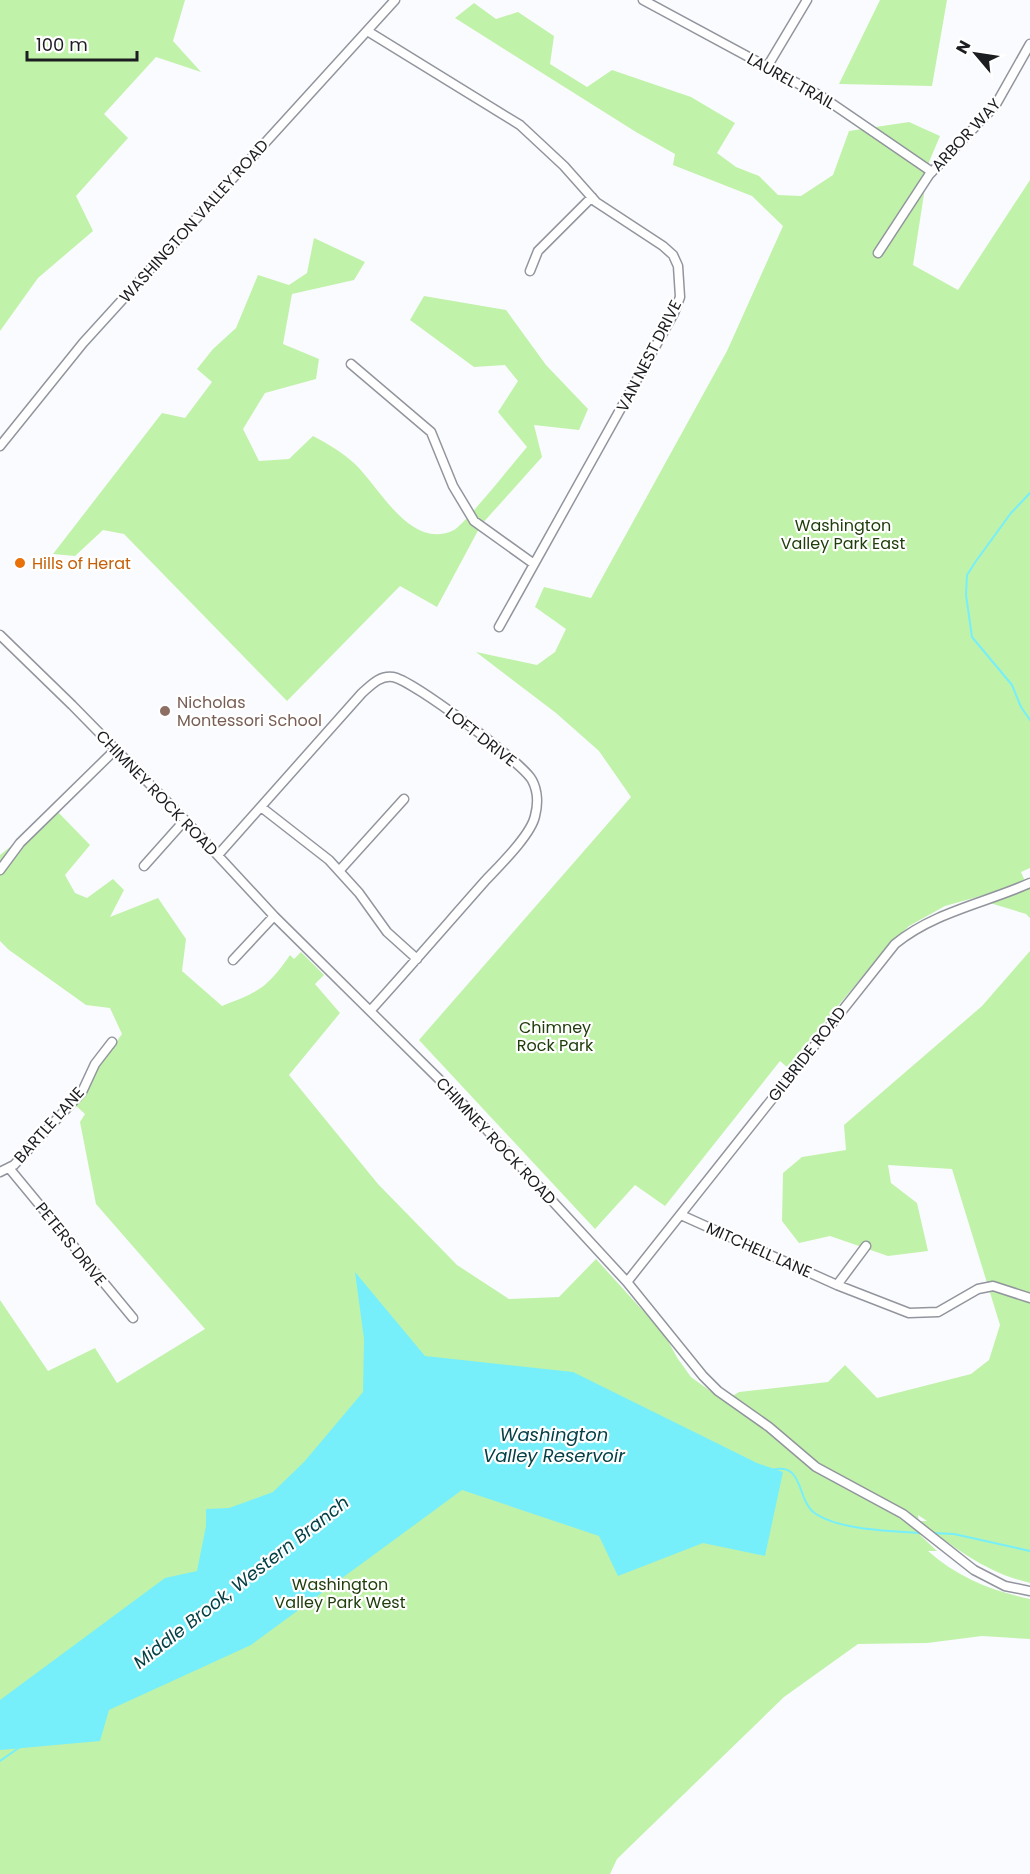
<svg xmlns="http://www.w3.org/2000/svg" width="1030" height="1874" viewBox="0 0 1030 1874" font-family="Poppins,sans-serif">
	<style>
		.green { fill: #c1f2a9 }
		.water { fill: #76effb }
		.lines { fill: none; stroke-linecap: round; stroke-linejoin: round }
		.stream { stroke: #76effb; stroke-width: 2 }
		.minor-casing { stroke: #92959d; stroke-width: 11 }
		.minor { stroke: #fff; stroke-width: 8 }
		.food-dot { fill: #e8710a; stroke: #fff; stroke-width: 2 }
		.education-dot { fill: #8d6e63; stroke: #fff; stroke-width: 2 }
		.labels { text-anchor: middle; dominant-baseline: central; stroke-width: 4.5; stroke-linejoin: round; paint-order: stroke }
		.street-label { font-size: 16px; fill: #1c1d20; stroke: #fff }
		.park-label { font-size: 16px; fill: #203e0c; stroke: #fff }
		.food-label { font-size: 16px; fill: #c56008; stroke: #fff; text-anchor: start }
		.education-label { font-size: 16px; fill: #785e54; stroke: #fff; text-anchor: start }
		.water-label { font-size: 18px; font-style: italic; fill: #044045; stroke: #fff }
	</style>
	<rect width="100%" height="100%" fill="#fafbff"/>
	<!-- green -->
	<path class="green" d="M0 0H185L173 41 201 72 156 57 104 114 128 138 76 196 93 231 38 278 0 331Z
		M880 0H947L932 86 839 84Z
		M474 3 496 19 518 12 554 36 550 64 587 87 612 70 691 97 735 123 717 153 736 167 759 176 778 195 801 196 833 175 849 131 909 122 940 136 929 162 913 265 958 290 1030 180V868L1021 872 1025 881 1030 878V918L1026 914 990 903 988 894 945 906 909 926 882 953 787 1067 780 1061 665 1206 635 1185 595 1229 419 1040 631 797 599 751 556 713 476 652 537 665 555 652 566 629 535 607 544 587 591 598 727 351 783 226 752 196 673 165 675 154 636 132 455 18Z
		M314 238 365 262 354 280 292 294 283 344 319 359 316 379 265 393 243 429 259 461 289 459 313 436C328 444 342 452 355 464 380 488 411 551 454 530 465 524 515 461 527 447L498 412 518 381 505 365 474 367 410 320 424 296 506 310 546 365 588 409 579 430 534 425 542 457 481 525 437 607 400 586 287 701 124 534 103 530 75 556 53 554 162 413 185 418 212 382 197 369 213 349 236 328 258 275 289 285 307 273Z
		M56 810 90 845 65 875 75 893 87 898 113 879 124 890 110 917 158 898 186 939 182 971 222 1006C259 992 267 988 290 955L294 959 301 952 324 975 315 984 340 1013 289 1075 378 1184 457 1265 509 1299 559 1297 596 1259 664 1334 678 1359 691 1377 724 1401 739 1392 828 1382 845 1365 877 1398 971 1374 989 1360 1000 1325 952 1169 888 1165 891 1183 917 1203 928 1251 888 1256 830 1236 799 1243 782 1221 783 1173 802 1157 846 1150 844 1125 982 1006 1030 951V1583C987 1573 954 1548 920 1521H927L918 1515 920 1535 937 1551H928C957 1577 992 1591 1030 1599V1639L982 1636 927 1643 858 1644 784 1697 617 1859 610 1874H0V1300L48 1371 95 1348 117 1383 205 1329 96 1204 80 1122 85 1114 75 1105 96 1070 122 1034 110 1008 86 1005 9 950 0 941V855Z"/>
	<!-- water -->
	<path class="water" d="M355 1272 425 1356 573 1372 757 1463 783 1472 765 1556 703 1543 618 1576 599 1536 462 1490 251 1645 109 1710 100 1741 0 1750V1700L165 1578 197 1571 206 1526V1509L229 1508 273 1492 304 1462 363 1392 364 1339Z"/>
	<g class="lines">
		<!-- stream -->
		<path class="stream" d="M1030 493 1011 513 976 561 967 575 966 595 972 637 1012 685 1021 707 1030 720
			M772 1470C805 1461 796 1502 816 1514 840 1530 892 1531 920 1533
			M932 1533 954 1534 1030 1551
			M0 1761 20 1747"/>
		<defs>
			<path id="minor" d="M643 0 821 96 932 172
				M369 32 520 125 564 166 596 202 663 246 673 255 678 266 680 297 674 313 499 627
				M767 67 807 0
				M878 253 929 175 995 106 1030 44
				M530 271 538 251 592 197
				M351 364 431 432 453 486 474 521 534 564
				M0 446 83 343 395 0
				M0 635 72 705 185 820 274 916 451 1091 627 1282 703 1376 718 1391 769 1427 816 1467 903 1514 974 1570 1005 1586 1030 1591
				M261 807 329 860 359 893 387 932 417 959
				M218 855 362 693C371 685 380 675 393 677 412 680 523 763 532 780 538 791 538 805 535 816 531 835 499 866 485 881 447 924 409 968 370 1011
				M144 866 185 820
				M0 870 20 843 116 749
				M339 871 404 799
				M233 960 274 916
				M9 1168 133 1318
				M0 1172 14 1165 82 1092 95 1064 112 1042
				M681 1215 837 1285 909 1313 938 1312 978 1289 993 1286 1030 1298
				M627 1282 895 944C934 912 985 903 1030 883
				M837 1285 866 1246"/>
		</defs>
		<!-- minor casing -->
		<use href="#minor" class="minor-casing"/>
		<!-- minor -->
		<use href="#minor" class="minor"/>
	</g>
	<!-- markers -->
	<circle class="food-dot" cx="20" cy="563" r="6"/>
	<circle class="education-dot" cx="165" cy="711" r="6"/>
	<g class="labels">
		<!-- street labels -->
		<g class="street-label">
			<text transform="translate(791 81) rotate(29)">LAUREL TRAIL</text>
			<text transform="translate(966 135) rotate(-47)">ARBOR WAY</text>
			<text transform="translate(194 221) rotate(-48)">WASHINGTON VALLEY ROAD</text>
			<text transform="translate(649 356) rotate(-63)">VAN NEST DRIVE</text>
			<text transform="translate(481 737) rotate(38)">LOFT DRIVE</text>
			<text transform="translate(157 793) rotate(46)">CHIMNEY ROCK ROAD</text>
			<text transform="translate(807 1054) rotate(-52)">GILBRIDE ROAD</text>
			<text transform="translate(49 1125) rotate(-48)">BARTLE LANE</text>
			<text transform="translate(496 1141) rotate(47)">CHIMNEY ROCK ROAD</text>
			<text transform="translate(71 1244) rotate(51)">PETERS DRIVE</text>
			<text transform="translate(759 1250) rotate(24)">MITCHELL LANE</text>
		</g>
		<!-- park labels -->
		<g class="park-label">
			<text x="843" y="525">Washington<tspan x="843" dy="18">Valley Park East</tspan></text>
			<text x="555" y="1027">Chimney<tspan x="555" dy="18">Rock Park</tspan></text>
			<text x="340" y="1584">Washington<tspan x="340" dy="18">Valley Park West</tspan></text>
		</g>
		<!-- food labels -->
		<g class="food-label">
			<text x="32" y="563">Hills of Herat</text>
		</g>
		<!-- education labels -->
		<g class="education-label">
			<text x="177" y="702">Nicholas<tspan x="177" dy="18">Montessori School</tspan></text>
		</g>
		<!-- water labels -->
		<g class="water-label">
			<text x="554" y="1434">Washington<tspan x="554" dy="21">Valley Reservoir</tspan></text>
			<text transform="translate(241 1582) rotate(-38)">Middle Brook, Western Branch</text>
		</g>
	</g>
	<!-- north arrow -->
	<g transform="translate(976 54) rotate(299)" stroke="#ffffff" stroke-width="4.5" paint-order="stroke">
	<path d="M0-4.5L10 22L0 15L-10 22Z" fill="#1c1d20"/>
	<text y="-9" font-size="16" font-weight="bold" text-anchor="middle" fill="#1c1d20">N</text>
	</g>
	<!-- scale -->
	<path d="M27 51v9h110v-9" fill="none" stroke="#1c1d20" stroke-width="3"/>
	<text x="36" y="51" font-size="18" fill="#1c1d20" stroke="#ffffff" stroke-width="4.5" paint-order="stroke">100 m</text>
</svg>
